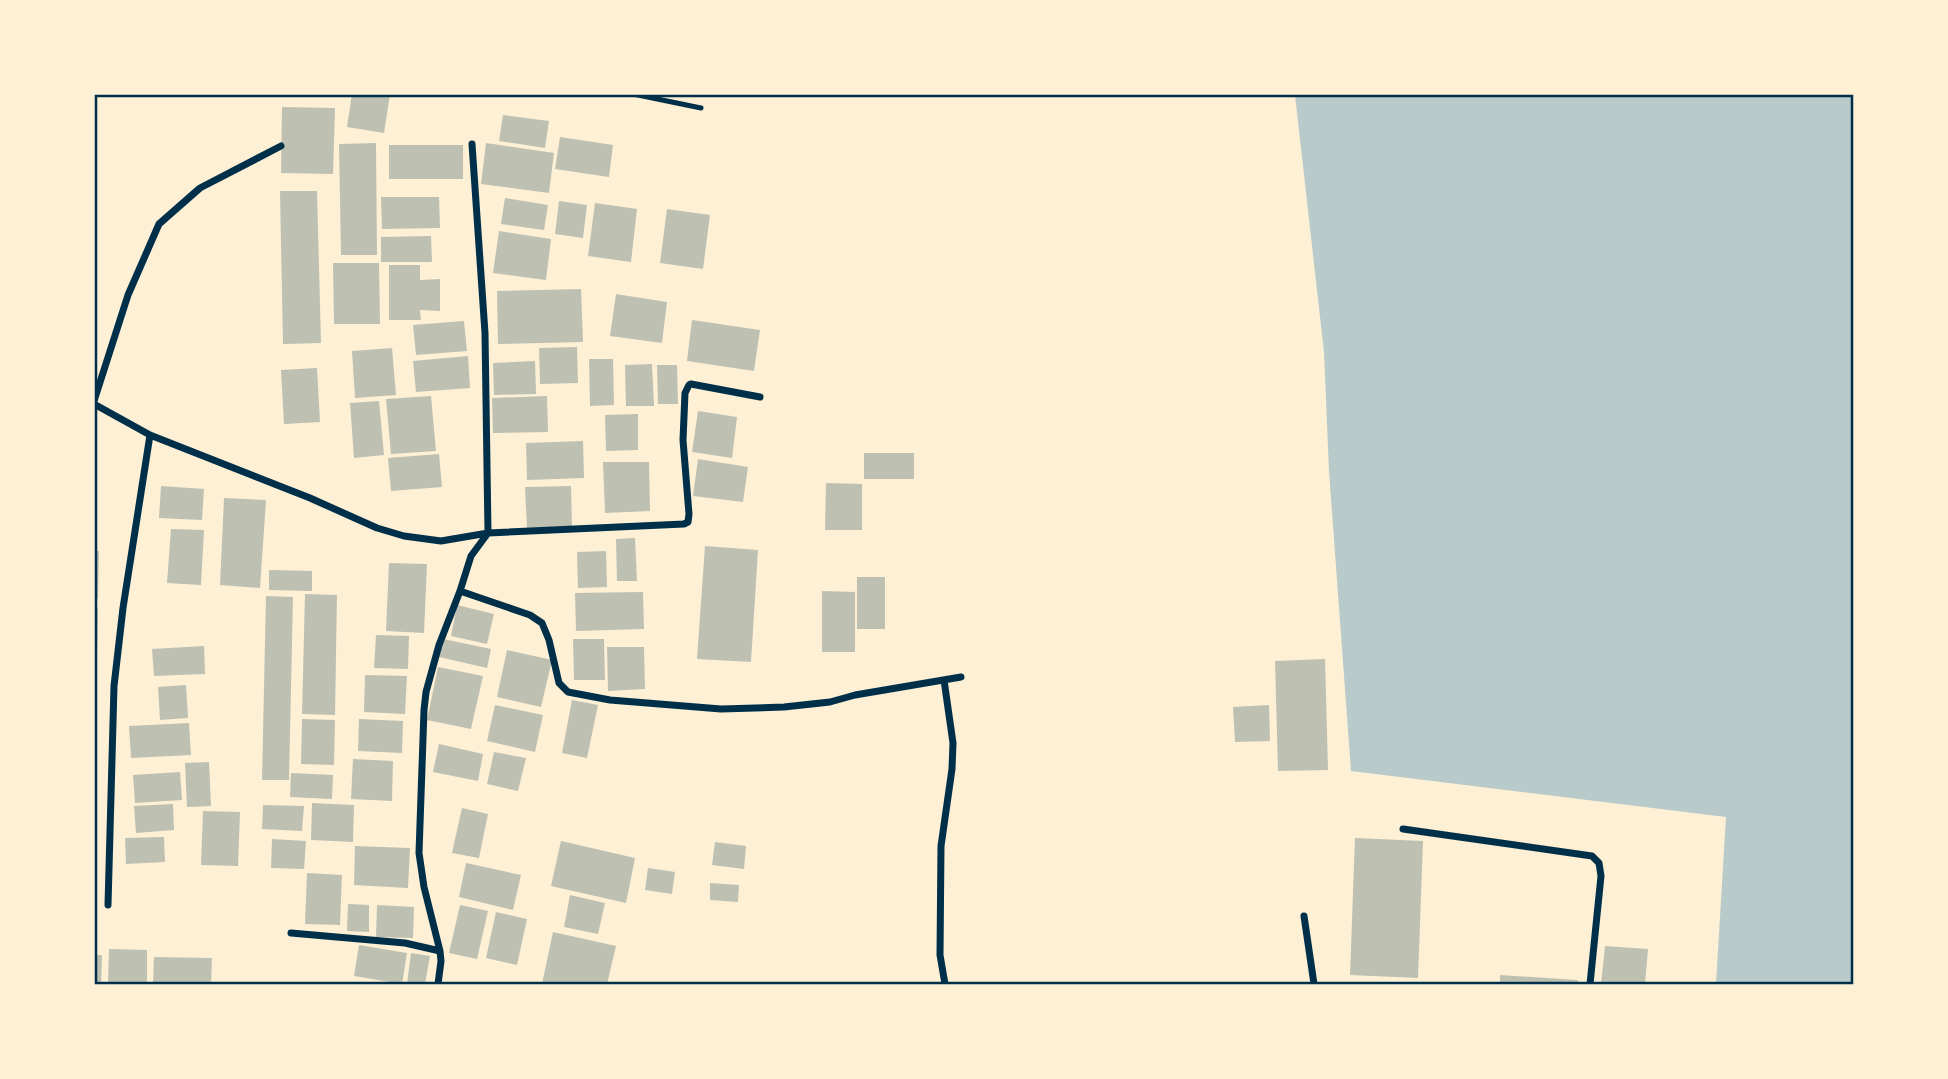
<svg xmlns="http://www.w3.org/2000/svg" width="1948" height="1079" viewBox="0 0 1948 1079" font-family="'Space Grotesk',sans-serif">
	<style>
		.green { fill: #b9caca }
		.building { fill: #bec0b2 }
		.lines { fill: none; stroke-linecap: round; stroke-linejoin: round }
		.service { stroke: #003049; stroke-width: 5 }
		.minor { stroke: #003049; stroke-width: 7 }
		.neatline { fill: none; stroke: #003049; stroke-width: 2.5 }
	</style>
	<rect width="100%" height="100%" fill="#fdf0d5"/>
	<!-- green -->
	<path class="green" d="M1295 95H1853V984H1716L1726 817 1351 771 1329 471 1324 352Z"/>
	<!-- building -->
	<path class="building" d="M352 94H390L384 133 347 127Z
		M282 107 335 108 333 174 281 173Z
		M503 115 549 121 545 148 499 141Z
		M560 137 613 145 609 177 555 169Z
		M376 143 377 255H341L339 144Z
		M486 143 554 153 549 193 481 184Z
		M389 145H463V179H389Z
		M280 191H317L321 343 283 344Z
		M381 197H439L440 228 382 229Z
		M505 198 548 205 544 230 501 224Z
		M559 201 587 205 583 238 555 234Z
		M595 203 637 209 631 262 588 256Z
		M667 209 710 215 703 269 660 263Z
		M499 231 551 239 546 280 493 273Z
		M431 236 432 262H381V237Z
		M333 263H379L380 324H334Z
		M389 265H420V280L440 279V311L420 310 421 320H389Z
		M581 289 583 342 498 344 497 291Z
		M616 294 667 302 662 343 610 336Z
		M692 320 760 330 754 371 687 361Z
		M464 321 467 351 416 355 413 325Z
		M577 347 578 383 540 384 539 348Z
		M392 348 396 395 355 398 352 351Z
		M468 356 470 388 416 392 413 361Z
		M589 359H613L614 405 590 406Z
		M535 361 536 394 494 395 493 363Z
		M652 364 654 406H626L625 365Z
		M657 365H677L678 404H658Z
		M317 368 320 422 284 424 281 370Z
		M431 396 436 451 391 454 386 399Z
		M547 396 548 432 493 433 492 398Z
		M379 401 384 455 354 458 350 403Z
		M698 411 737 417 732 458 692 452Z
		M638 414V450L606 451 605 415Z
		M583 441 584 478 527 480 526 443Z
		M864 453H914V479H864Z
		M439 454 442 487 391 491 388 458Z
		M698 459 748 467 743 502 693 496Z
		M603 462H649L650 511 605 513Z
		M826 483 862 484V530H825Z
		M161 486 204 489 202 520 159 518Z
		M571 486 572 526 527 528 525 487Z
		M224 498 266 500 260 588 220 585Z
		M171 529 204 530 201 585 167 583Z
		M635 538 637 581H617L616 539Z
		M705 546 758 550 751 662 697 659Z
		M94 551H99L98 599H94Z
		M606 551 607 587 578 588 577 552Z
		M389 563 427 564 424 633 386 631Z
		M269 570 312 571V591L269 590Z
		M857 577H885V629H857Z
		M822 591 855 592V652H822Z
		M643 592 644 629 576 631 575 593Z
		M305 594 337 595 335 715 302 714Z
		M266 596 293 597 289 780H262Z
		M457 605 494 614 487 644 451 636Z
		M94 608H98L97 660H94Z
		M376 635 409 636 408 669 374 668Z
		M443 639 491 649 487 668 439 657Z
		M573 639H604L605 680H574Z
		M204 646 205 674 154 676 152 649Z
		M607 647H644L645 689 608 691Z
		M507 650 552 660 541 707 497 697Z
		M1325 659 1328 770 1278 771 1275 661Z
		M438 667 483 676 471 729 427 720Z
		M365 675 407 676 405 714 364 712Z
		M186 685 188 718 160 720 158 687Z
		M572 700 598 705 587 758 562 753Z
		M495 705 543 715 535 752 487 741Z
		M1269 705 1270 741 1235 742 1233 707Z
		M302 719 335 720 334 765 301 764Z
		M359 719 403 721 402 753 358 751Z
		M189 723 191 755 131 758 129 726Z
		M439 744 483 754 478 781 433 772Z
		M494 752 526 758 518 791 487 784Z
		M353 759 393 761 392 801 351 799Z
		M209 762 211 806 187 807 185 763Z
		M180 772 182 800 135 803 133 775Z
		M291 773 333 775 332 799 290 797Z
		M312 803 354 805 353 842 311 840Z
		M173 804 174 830 136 833 134 806Z
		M263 805 304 806 302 831 262 829Z
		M462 808 488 814 479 858 452 853Z
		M203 811 240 812 238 866 201 865Z
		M164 837 165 862 126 864 125 838Z
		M1355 838 1423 841 1418 978 1350 975Z
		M272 839 306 841 304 869 271 868Z
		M561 841 635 858 626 903 551 886Z
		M715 842 746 846 744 869 712 865Z
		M355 846 410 848 408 888 354 885Z
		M466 863 521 875 513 910 459 897Z
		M648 868 675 872 672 894 645 890Z
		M307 873 342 875 340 925 305 924Z
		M710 883 739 885 738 902 710 900Z
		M570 895 605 903 598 934 564 927Z
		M348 904 369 905V932L347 931Z
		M377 905 414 907 413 938 376 937Z
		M460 905 488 911 477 959 449 953Z
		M496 912 527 919 517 965 486 958Z
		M553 932 616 946 607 984H542Z
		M359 945 407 953 402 984 354 976Z
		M1605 946 1648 949 1645 984H1601Z
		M109 949 147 950V984H108Z
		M411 953 430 956 425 984H407Z
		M94 955H102L101 984H94Z
		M154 957 212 958 211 984H153Z
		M1500 975 1578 980 1577 984H1500Z"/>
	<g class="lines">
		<!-- service -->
		<path class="service" d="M633 94 701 108"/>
		<!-- minor -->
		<path class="minor" d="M94 401 128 295 159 224 200 188 281 146
			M94 404 150 435 310 498 377 528 404 536 441 541 488 533 684 524 688 522 689 514 683 440 685 393 689 385 691 384 760 397
			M460 591 530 615 542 623 549 640 559 683 568 692 610 700 721 709 784 707 830 702 855 695 961 677
			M944 680 953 743 952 769 941 846 940 955 945 984
			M1403 829 1592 856 1599 863 1601 876 1590 984
			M108 905 114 686 123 608 150 435
			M1304 916 1314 984
			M291 933 405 943 440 951
			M438 984 441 961 440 951 424 887 419 853 424 710 426 692 439 645 460 591 471 556 488 533 485 333 472 144"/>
	</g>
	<!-- border -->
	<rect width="1948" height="1079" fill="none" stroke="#fdf0d5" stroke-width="192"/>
	<rect x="96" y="96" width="1756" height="887" class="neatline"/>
</svg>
